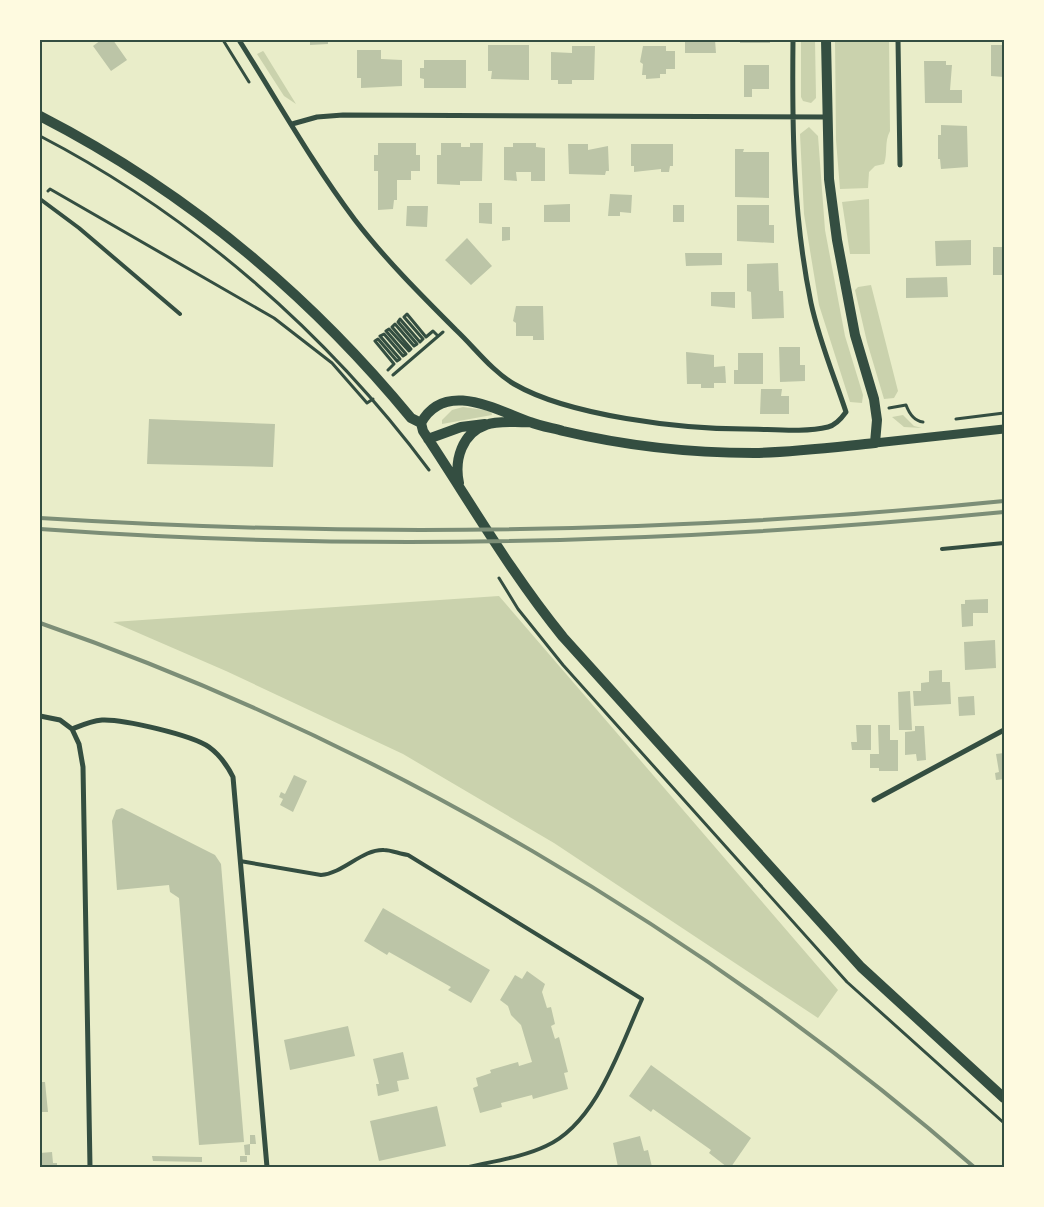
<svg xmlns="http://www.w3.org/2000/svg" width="1044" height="1207" viewBox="0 0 1044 1207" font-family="Overpass,sans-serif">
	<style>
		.green { fill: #cad2ad }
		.building { fill: #bcc5a7 }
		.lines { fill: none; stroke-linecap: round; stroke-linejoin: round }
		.path { stroke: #344e41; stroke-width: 3 }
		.service { stroke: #344e41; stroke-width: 4 }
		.minor { stroke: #344e41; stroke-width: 5 }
		.tertiary { stroke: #344e41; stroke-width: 9 }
		.secondary { stroke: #344e41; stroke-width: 10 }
		.rail { stroke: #7c8e77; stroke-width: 4 }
		.neatline { fill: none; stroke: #344e41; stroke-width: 2 }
	</style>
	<rect width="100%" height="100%" fill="#e9edc9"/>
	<!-- green -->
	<path class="green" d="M801 40H815L816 98 811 103 803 101 801 97Z
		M835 40H889L890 131C884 142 888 153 884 164L875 166 869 172 868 188 840 189 836 140Z
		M263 51 264 52 296 104 284 96 257 54Z
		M809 127 818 136 825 230 845 336 863 395 862 403 850 402 819 305 804 214 800 134Z
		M869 199 870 254H850L842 202Z
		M871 285 898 391 894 398 884 399 867 342 855 290 858 287Z
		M463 407 491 411 492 415 442 424V420L452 410Z
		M903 415 914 426 922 428 904 427 892 417Z
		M499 596 838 990 818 1018 554 843 403 754 226 671 113 622Z"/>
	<!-- building -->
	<path class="building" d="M101 40H113L127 60 111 71 93 46Z
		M310 40H328V44L310 45Z
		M685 40H715L716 53H685Z
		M740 40H770V43H740Z
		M488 45H529V80L491 79 492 71H488Z
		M991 45H1004V77L991 76Z
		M572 46H595L594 80H572V84H558V80H551V52L572 53Z
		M643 46H666V51H675V69H666V74H660V78L646 79V75H642L643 64 640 62Z
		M357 50H381V59L402 60V86L361 88V78H357Z
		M424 60H466V88H424V79L420 78V68H424Z
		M924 61H946V65H952L950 90H962V103H925Z
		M744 65H769V89H752V97H744Z
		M941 125 967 126 968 167 941 169 940 159H938V135H941Z
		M378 143H416V155H420V171H411V180H397V200H394L393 209 378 210V171H374V155H378Z
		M441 143H461V147H470V143H483L482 181H460V185L437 184V155H441Z
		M513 143H536V147L545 148V181H531V172H516L517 181 504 180V147H513Z
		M568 144H588V150L608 146 609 171H606L605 175 569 174Z
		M631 144H673V166H670L669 172H661V169L634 172V166H631Z
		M735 149H744L743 152H769V198L735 197Z
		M610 194 632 195 631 213 620 212V216H608Z
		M479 203H492V224L479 223Z
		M570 204V222H544V205Z
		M673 205H684V222H673Z
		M737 205H769V225H774V243L737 241Z
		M407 206H428L427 227 406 226Z
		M502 227H510V240L502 241Z
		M467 238 492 266 471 285 445 260Z
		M971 240V265L936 266 935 241Z
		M993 247H1004V275H993Z
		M685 253H722V265L686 266Z
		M778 263 779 291H783L784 318 752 319 751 292 747 291V264Z
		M947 277 948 297 906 298V278Z
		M711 292H735V308L711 306Z
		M516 306H543L544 340H533V336H516V323L513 321Z
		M779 347H800V365H805V381L780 382Z
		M686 352 714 355V367L725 366 726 383H714V388H701V384H687Z
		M738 353H763V384H734V370H738Z
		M761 389H782L781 396H789V414H760Z
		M149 419 275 424 273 467 147 464Z
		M988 599V613H973V626L962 627 961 604H965V600Z
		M995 640 996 668 965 670 964 642Z
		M942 670V682H950L951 704 914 706 913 691H921V683L929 682V671Z
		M910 691 912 730H899L898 692Z
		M974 696 975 715 959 716 958 697Z
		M856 725H871V750H852L851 742H857Z
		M878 725H890V740H898V771H879V768H870V754H879Z
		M915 726H924L926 760 917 761 916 754 905 755V732L915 731Z
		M1004 753V779L996 780 995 773 999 772 996 754Z
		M294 775 307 781 293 812 280 805 283 799 279 797 281 792 285 794Z
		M122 808 215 855 221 864 244 1142 199 1145 179 898 170 892 169 885 117 890 112 821 116 810Z
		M383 908 490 970 471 1003 448 990 451 987 389 952 387 955 364 941Z
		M527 971 545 984 542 992 547 1008 551 1007 555 1024 551 1026 555 1039 559 1037 568 1072 564 1073 568 1089 533 1099 532 1095 501 1103 502 1107 480 1113 473 1088 478 1086 476 1078 491 1073 490 1070 518 1062 519 1066 532 1062 521 1025 511 1015 508 1006 500 1000 515 975 522 979Z
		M348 1026 355 1056 290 1070 284 1040Z
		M403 1052 409 1079 397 1081 399 1091 378 1096 376 1084H379L373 1059Z
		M651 1065 751 1138 731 1167H727L709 1153 711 1150 653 1109 651 1112 629 1096Z
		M40 1082H45L48 1112H40Z
		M437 1106 446 1146 379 1161 370 1121Z
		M250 1135H255L256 1144H250Z
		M640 1136 644 1151 648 1150 652 1167H618L613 1143Z
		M250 1144V1155H245L244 1145Z
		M52 1152 53 1163H57V1167H40V1153Z
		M152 1156 202 1157V1162L153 1161Z
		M240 1156H247V1162H240Z"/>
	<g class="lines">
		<!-- path -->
		<path class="path" d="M223 40 249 82
			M40 136C192 215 327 333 429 470
			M48 191 50 189 274 318 332 363 367 403 373 399
			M388 370 394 364 375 341 378 339 397 361 400 359 380 336 384 334 403 356 406 354 386 331 389 329 409 351 411 349 392 327 395 324 414 346 417 344 398 322 400 319 420 342 423 339 404 317 407 314 426 337 433 331 438 336
			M393 375 443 332
			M889 408 906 405C909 413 914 421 923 422
			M956 419 1004 413
			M499 578 518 609 563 665 847 982 1004 1123"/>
		<!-- service -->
		<path class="service" d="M40 199 79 228 180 314
			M942 549 1004 543
			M240 861 321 875C344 873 362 849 384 850 391 850 400 854 408 855L642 999C620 1047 597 1123 546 1146 523 1157 494 1161 469 1167"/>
		<!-- minor -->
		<path class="minor" d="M239 40C277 100 312 163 355 220 385 259 421 295 456 330 475 348 492 371 514 384 569 416 681 429 745 429 770 429 804 433 828 427 836 425 841 419 846 412 834 376 819 340 811 303 793 216 792 128 793 40
			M898 40 900 165
			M292 124 317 117 343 115 826 117
			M40 716 60 720 72 729
			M72 729C82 725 91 721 102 720 123 719 192 735 209 747 220 755 227 765 233 777L267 1167
			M72 729 79 744 83 767 90 1167
			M874 800 1004 730"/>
		<!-- tertiary -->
		<path class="tertiary" d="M875 443 1004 429"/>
		<!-- secondary -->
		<path class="secondary" d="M40 116C184 190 308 293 411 418L421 423
			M421 423 423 431C469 500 510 572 563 637L861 967 1004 1098
			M421 423C445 379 498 411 530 422 540 426 552 428 563 431 626 446 690 453 754 453 795 452 835 447 875 443L877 420 874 399 855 335 837 240 829 179 826 40
			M428 439 461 427 485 424
			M459 483C454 460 462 433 486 425 498 420 516 423 529 422"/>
		<!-- rail -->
		<path class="rail" d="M40 518C361 538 684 533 1004 501
			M40 529C360 552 684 543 1004 512
			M40 623C377 740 705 933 974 1167"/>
	</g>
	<!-- border -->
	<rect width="1044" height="1207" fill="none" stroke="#fefae0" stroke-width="82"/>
	<rect x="41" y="41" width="962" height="1125" class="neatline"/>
</svg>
